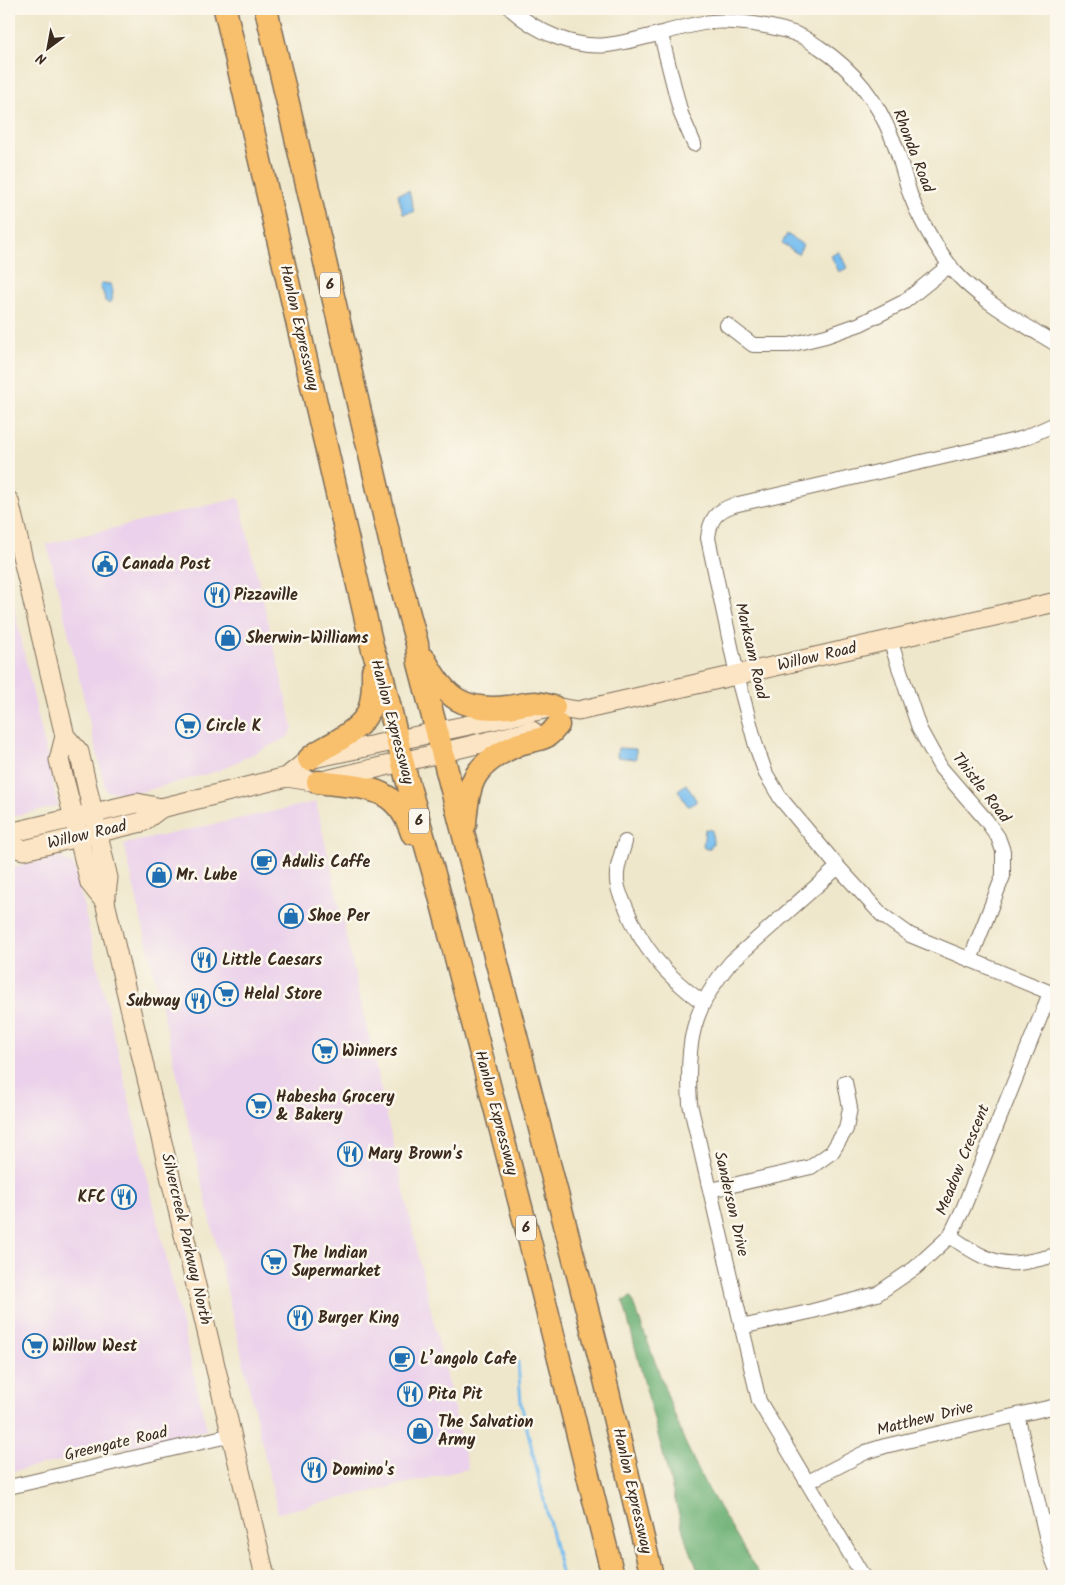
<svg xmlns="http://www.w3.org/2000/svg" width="1065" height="1585" viewBox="0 0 1065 1585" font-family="Kalam,sans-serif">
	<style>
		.built { fill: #ebd1eb }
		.forest { fill: #6cb074; stroke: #546d49 }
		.water { fill: #77beef; stroke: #597486 }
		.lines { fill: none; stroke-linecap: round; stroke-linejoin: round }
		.stream { stroke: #77beef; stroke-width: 3 }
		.minor-casing { stroke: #7a6c5b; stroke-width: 16 }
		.secondary-casing { stroke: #7a6c5b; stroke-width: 21 }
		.trunk-casing { stroke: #7a6c5b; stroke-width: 25 }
		.minor { stroke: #fff; stroke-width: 14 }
		.secondary { stroke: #fce5c4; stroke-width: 19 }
		.trunk { stroke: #f8bf6c; stroke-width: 22 }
		.labels { text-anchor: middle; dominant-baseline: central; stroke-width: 5; stroke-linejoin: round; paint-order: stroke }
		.shield { fill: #fbf7ec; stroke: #75685c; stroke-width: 1 }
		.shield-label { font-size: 15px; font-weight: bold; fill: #3b2a1e }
		.street-label { font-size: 16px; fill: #3b2a1e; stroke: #fbf7ec }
		.poi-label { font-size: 16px; font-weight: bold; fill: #3b2a1e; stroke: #fbf7ec; text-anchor: start }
	</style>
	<rect width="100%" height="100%" fill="#fbf7ec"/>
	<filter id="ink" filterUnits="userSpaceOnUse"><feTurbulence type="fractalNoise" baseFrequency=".02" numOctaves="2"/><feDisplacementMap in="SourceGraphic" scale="10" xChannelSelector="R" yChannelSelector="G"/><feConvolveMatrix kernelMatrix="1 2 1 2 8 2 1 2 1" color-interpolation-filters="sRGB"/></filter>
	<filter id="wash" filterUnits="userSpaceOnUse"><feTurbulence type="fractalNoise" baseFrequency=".0096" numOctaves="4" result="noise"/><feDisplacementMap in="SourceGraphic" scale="20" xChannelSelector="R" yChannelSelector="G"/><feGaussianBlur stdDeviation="1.12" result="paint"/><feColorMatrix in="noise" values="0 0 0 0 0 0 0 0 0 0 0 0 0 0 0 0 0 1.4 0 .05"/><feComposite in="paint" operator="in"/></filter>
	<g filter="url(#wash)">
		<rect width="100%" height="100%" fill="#efe7cb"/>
		<!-- built -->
		<path class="built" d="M239 498 293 728 288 737 218 771 136 793 106 791 47 544Z
			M9 585 58 806 9 817Z
			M316 802 420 1263 468 1469 278 1513 124 844Z
			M60 857 74 866 207 1430 9 1472V868Z"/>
		<!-- forest -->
		<path class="forest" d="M631 1297 684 1440 704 1482 760 1576H700L684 1534 623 1301Z"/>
		<!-- water -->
		<path class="water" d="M409 191 414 212 403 214 398 194Z
			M787 234 803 245 798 254 782 243Z
			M838 252 840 253 847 268 839 272 831 256Z
			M102 283 110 284 113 291 112 301 108 303 105 301 104 295 100 286Z
			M618 748 636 749V759L617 757Z
			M686 784 696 800V802L689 806 687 805 678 790Z
			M705 829 712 830 713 843 710 848 706 849 703 847Z"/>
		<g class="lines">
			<!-- stream -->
			<path class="stream" d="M518 1362 521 1403 562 1576"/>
		</g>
	</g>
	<g filter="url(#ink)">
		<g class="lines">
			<defs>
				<path id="minor" d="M511 9C535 31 574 49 607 45 640 41 671 29 703 23 728 18 780 26 803 37 808 40 814 44 819 47 855 71 877 100 893 140 900 157 904 176 910 194 919 219 933 242 948 263 970 295 1023 324 1056 344
					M661 35 681 114 694 144
					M727 325 753 345H789L826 336 860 324 904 302 950 265
					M1056 422 1053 425 1024 438 995 445 734 505C716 511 710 519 708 538L737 675 756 746 766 774 781 799 838 867 882 915 910 935 1056 995
					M890 640 919 728 941 768 986 820 998 837 1003 851V876L970 960
					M625 842C621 856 614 872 618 887 619 893 622 899 625 905 641 947 666 976 702 1002
					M838 867 731 962C691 1010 686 1043 690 1104L759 1401 863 1576
					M711 1190 811 1167 832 1152 846 1129 850 1108 845 1082
					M950 1236C969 1249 992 1266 1018 1263 1030 1262 1044 1258 1056 1255
					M741 1327 809 1312 877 1294 915 1268 950 1236 963 1209 1050 993
					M1017 1415 1050 1552 1056 1568
					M808 1482 866 1452 885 1446 1056 1406
					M9 1487 232 1435"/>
				<path id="secondary" d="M9 501 65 736 59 760 74 818 90 883 105 902
					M65 736 79 752 108 878 105 902 265 1576
					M287 777 309 759 554 707 578 711 1056 602
					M9 840 18 831 137 803 161 808
					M9 846 24 850 142 822 161 808 287 777 318 782 532 731"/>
				<path id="trunk" d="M225 9 373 650 382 675 406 776 436 881 530 1242 613 1576
					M266 9 395 562 417 644 419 663 602 1367 652 1576
					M425 660C445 698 464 712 508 707 517 706 526 703 535 703 541 703 548 706 554 707
					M309 759C316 752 323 749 332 744 368 723 374 713 373 671
					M318 782C361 788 396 783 412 833
					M465 824C468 779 475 764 517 745 526 741 539 741 547 736 551 734 555 728 558 725"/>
			</defs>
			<!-- minor casing -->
			<use href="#minor" class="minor-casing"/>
			<!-- secondary casing -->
			<use href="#secondary" class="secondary-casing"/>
			<!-- trunk casing -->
			<use href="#trunk" class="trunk-casing"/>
			<!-- minor -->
			<use href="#minor" class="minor"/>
			<!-- secondary -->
			<use href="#secondary" class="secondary"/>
			<!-- trunk -->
			<use href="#trunk" class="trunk"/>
		</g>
	</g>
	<!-- icons -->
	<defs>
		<symbol id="civic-ring" viewBox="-11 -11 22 22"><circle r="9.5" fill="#fbf7ec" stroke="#1f6fb2" stroke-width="1.5"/><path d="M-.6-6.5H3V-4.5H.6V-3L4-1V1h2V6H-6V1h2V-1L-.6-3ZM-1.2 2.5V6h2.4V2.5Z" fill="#1f6fb2"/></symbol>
		<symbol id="restaurant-ring" viewBox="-11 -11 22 22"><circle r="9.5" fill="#fbf7ec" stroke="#1f6fb2" stroke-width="1.5"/><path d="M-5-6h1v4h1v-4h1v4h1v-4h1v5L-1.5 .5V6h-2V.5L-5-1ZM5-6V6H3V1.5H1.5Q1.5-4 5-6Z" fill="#1f6fb2"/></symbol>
		<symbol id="shop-ring" viewBox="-11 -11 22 22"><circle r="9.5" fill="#fbf7ec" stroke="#1f6fb2" stroke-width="1.5"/><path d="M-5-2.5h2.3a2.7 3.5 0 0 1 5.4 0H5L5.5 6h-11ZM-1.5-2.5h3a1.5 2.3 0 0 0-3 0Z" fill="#1f6fb2"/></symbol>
		<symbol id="supermarket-ring" viewBox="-11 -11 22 22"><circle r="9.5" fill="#fbf7ec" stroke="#1f6fb2" stroke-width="1.5"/><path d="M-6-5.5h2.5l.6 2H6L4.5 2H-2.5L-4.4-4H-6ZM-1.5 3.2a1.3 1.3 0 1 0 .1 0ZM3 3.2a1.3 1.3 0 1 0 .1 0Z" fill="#1f6fb2"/></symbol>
		<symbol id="cafe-ring" viewBox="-11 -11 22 22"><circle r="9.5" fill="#fbf7ec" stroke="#1f6fb2" stroke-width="1.5"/><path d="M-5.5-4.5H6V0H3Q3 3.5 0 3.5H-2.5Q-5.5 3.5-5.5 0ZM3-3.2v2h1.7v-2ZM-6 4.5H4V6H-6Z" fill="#1f6fb2"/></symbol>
	</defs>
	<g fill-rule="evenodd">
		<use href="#civic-ring" x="91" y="550" width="28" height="28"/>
		<use href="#restaurant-ring" x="203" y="581" width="28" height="28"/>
		<use href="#shop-ring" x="214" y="624" width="28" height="28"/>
		<use href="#supermarket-ring" x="174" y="712" width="28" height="28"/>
		<use href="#cafe-ring" x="250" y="848" width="28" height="28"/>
		<use href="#shop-ring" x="145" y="861" width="28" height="28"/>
		<use href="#shop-ring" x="277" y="902" width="28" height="28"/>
		<use href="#restaurant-ring" x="190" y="946" width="28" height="28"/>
		<use href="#supermarket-ring" x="212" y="980" width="28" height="28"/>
		<use href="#restaurant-ring" x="184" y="987" width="28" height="28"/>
		<use href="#supermarket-ring" x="311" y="1037" width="28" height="28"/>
		<use href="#supermarket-ring" x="245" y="1092" width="28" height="28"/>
		<use href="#restaurant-ring" x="336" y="1140" width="28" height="28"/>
		<use href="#restaurant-ring" x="110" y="1183" width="28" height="28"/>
		<use href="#supermarket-ring" x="260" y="1248" width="28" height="28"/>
		<use href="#restaurant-ring" x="286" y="1304" width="28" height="28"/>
		<use href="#supermarket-ring" x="21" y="1332" width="28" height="28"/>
		<use href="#cafe-ring" x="388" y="1345" width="28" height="28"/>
		<use href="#restaurant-ring" x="396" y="1380" width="28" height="28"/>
		<use href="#shop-ring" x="406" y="1417" width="28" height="28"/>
		<use href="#restaurant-ring" x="300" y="1456" width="28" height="28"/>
	</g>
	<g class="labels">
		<!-- shield labels -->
		<g class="shield">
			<rect x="320" y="272.5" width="20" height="25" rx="4"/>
			<rect x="409" y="808.5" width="20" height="25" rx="4"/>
			<rect x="516" y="1215.5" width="20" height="25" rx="4"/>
		</g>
		<g class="shield-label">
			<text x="330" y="285">6</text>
			<text x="419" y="821">6</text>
			<text x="526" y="1228">6</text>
		</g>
		<!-- street labels -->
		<g class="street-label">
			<text transform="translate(913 151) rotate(69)">Rhonda Road</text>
			<text transform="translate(299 328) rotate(77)">Hanlon Expressway</text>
			<text transform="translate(751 651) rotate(77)">Marksam Road</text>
			<text transform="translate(817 657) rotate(-13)">Willow Road</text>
			<text transform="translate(392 722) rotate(75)">Hanlon Expressway</text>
			<text transform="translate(981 788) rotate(52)">Thistle Road</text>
			<text transform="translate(87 835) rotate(-13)">Willow Road</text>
			<text transform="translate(496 1113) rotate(75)">Hanlon Expressway</text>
			<text transform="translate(963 1160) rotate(-68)">Meadow Crescent</text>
			<text transform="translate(731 1204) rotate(77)">Sanderson Drive</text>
			<text transform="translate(186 1239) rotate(77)">Silvercreek Parkway North</text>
			<text transform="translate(925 1419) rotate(-14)">Matthew Drive</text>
			<text transform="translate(116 1444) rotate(-13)">Greengate Road</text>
			<text transform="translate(632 1491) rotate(77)">Hanlon Expressway</text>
		</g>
		<!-- poi labels -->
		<g class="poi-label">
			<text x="122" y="564">Canada Post</text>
			<text x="234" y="595">Pizzaville</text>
			<text x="246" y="638">Sherwin-Williams</text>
			<text x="206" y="726">Circle K</text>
			<text x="282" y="862">Adulis Caffe</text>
			<text x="176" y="875">Mr. Lube</text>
			<text x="308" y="916">Shoe Per</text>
			<text x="222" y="960">Little Caesars</text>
			<text x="244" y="994">Helal Store</text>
			<text x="180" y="1001" text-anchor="end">Subway</text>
			<text x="342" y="1051">Winners</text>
			<text x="276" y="1097">Habesha Grocery<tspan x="276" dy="18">&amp; Bakery</tspan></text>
			<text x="368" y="1154">Mary Brown's</text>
			<text x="106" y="1197" text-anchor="end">KFC</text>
			<text x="292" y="1253">The Indian<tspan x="292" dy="18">Supermarket</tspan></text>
			<text x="318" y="1318">Burger King</text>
			<text x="52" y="1346">Willow West</text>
			<text x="420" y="1359">L’angolo Cafe</text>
			<text x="428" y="1394">Pita Pit</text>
			<text x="438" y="1422">The Salvation<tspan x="438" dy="18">Army</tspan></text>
			<text x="332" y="1470">Domino's</text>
		</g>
	</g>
	<!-- margin -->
	<rect width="1065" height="1585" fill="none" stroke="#fbf7ec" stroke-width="30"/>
	<!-- north arrow -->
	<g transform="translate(48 48) rotate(212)" stroke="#fbf7ec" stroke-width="4" paint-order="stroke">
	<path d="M0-4L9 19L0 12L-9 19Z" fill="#3b2a1e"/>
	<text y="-8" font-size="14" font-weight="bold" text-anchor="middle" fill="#3b2a1e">N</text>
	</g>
</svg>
